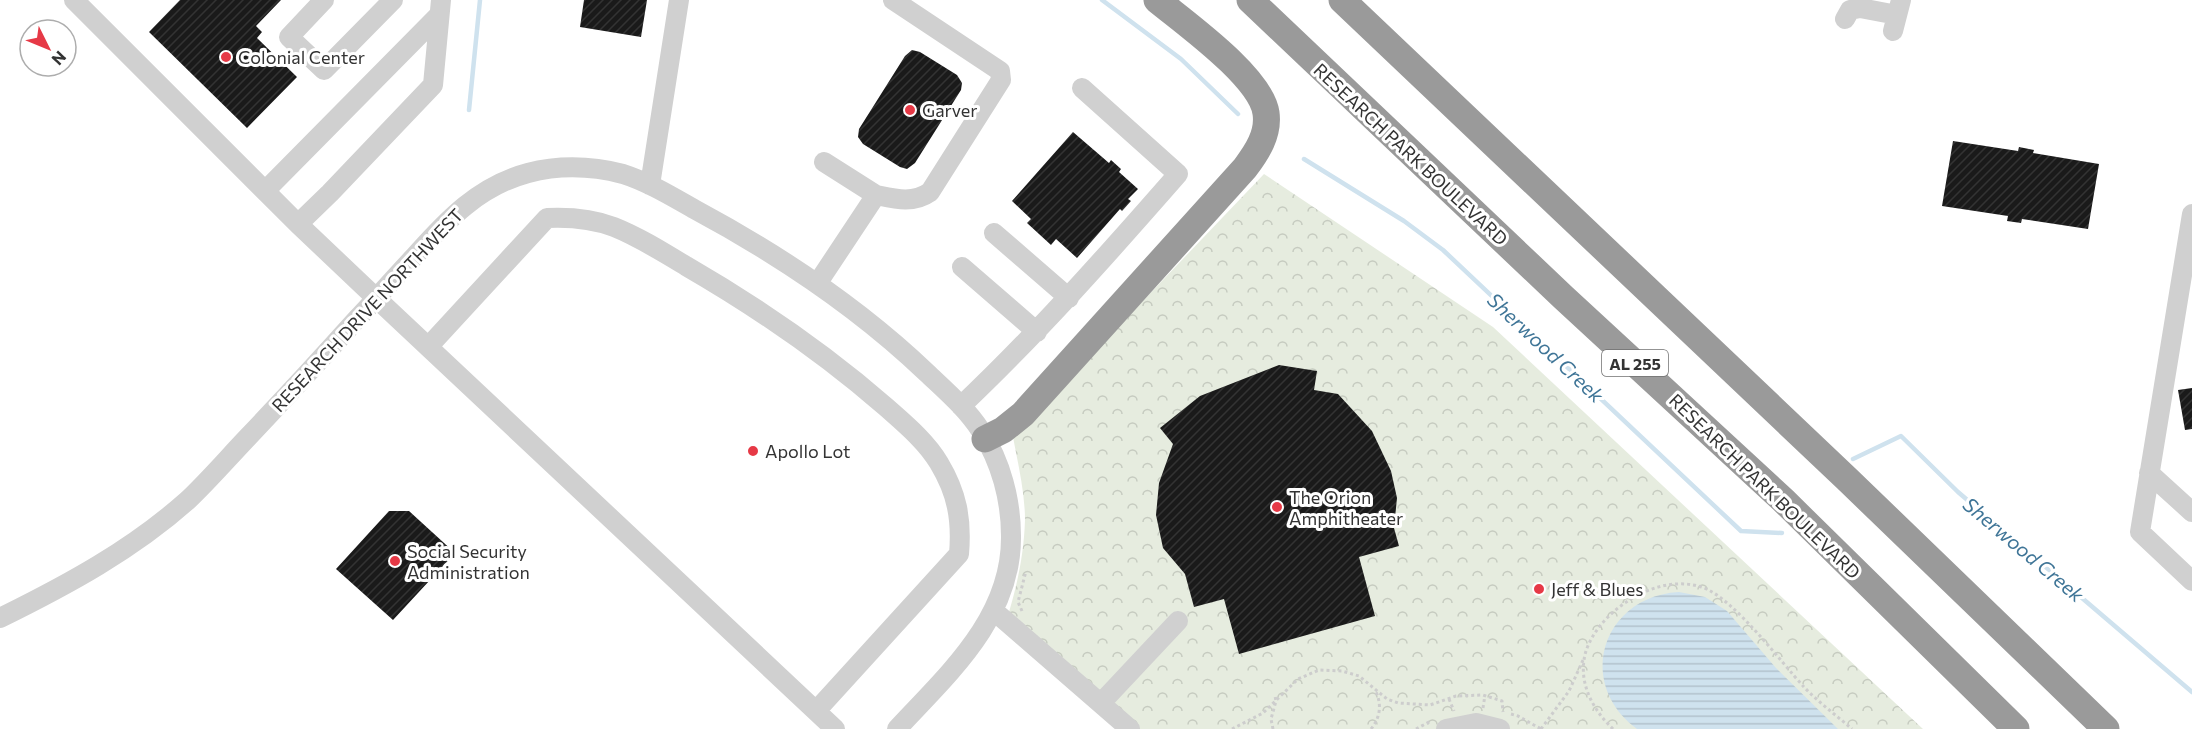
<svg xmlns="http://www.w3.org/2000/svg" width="2192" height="729" viewBox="0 0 2192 729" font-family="Commissioner,sans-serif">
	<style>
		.park { fill: url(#park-crowns) }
		.water { fill: url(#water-rules) }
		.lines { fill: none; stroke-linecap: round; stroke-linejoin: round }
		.stream { stroke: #cfe2ee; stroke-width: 4.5 }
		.building { fill: url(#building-hatch) }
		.path { stroke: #cdcdcd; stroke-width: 3; stroke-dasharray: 3 3; stroke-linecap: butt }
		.minor { stroke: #d0d0d0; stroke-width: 20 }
		.highway { stroke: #9a9a9a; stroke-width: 27 }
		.poi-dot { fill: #e63946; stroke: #fff; stroke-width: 2 }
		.labels { text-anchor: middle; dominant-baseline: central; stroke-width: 6; stroke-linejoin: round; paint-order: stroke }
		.shield { fill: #fff; stroke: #707070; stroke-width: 1.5 }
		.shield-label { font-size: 16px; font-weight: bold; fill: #333 }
		.poi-label { font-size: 18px; fill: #333; stroke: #fff; text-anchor: start }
		.street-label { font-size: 18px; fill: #333; stroke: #fff }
		.water-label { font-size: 20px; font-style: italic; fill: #3f7597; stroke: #fff }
	</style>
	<defs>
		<pattern id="park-crowns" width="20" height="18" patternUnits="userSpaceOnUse" patternTransform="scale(1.5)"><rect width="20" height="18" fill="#e6ecdf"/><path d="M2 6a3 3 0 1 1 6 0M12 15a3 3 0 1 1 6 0" fill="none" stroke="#c6cbc0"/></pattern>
		<pattern id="water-rules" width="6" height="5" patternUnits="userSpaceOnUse" patternTransform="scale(1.5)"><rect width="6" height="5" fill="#cfe2ee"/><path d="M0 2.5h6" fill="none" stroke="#b2c2cd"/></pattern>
		<pattern id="building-hatch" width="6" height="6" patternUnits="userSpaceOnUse" patternTransform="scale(1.5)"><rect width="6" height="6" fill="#1a1a1a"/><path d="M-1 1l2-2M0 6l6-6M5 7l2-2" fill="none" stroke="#333"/></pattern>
	</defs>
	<rect width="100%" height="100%" fill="#fff"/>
	<!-- park -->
	<path class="park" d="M1264 174 1493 327 1923 729H1130L1009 612C1018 582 1024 552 1025 520 1025 493 1018 464 1013 437Z"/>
	<!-- water -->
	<path class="water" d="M1679 592 1705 597 1727 611 1776 668 1838 729H1637C1574 683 1603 596 1679 592Z"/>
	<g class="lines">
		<!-- stream -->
		<path class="stream" d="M1102 0 1181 59 1238 114
			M469 110 480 0
			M1304 159 1404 221 1443 250 1741 531 1782 533
			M1853 459 1901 436 1958 492 2192 692"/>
	</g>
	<!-- building -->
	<path class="building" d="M180 0H281L256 26 262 32 257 38 297 77 247 128 149 32Z
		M584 0H647L641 37 580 27Z
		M912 50 920 52 957 75 962 83 961 90 915 163 907 169 900 167 863 144 858 137 859 129 905 56Z
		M1073 132 1109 163 1111 160 1121 169 1119 172 1138 189 1128 199 1131 201 1122 211 1120 209 1077 258 1056 239 1051 245 1027 223 1031 219 1012 201Z
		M1953 141 2018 151 2019 147 2034 150 2033 153 2099 164 2088 229 2022 219 2021 223 2007 221 2008 216 1942 206Z
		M1279 365 1317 371 1314 390 1338 394 1372 431 1391 471 1397 498 1394 528 1399 546 1359 557 1375 616 1239 654 1224 599 1194 607 1185 574 1163 548 1156 515 1159 483 1173 444 1160 428 1200 396Z
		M2192 388V429L2185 430 2178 390Z
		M389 511H409L455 553 393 620 336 569Z"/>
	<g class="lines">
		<!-- path -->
		<path class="path" d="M1022 611 1018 602 1026 571
			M1449 699 1454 711
			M1483 708 1485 695
			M1511 714 1518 716 1541 729
			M1232 729 1263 713 1298 679 1319 670 1342 671 1359 676 1387 699 1398 703 1430 705 1456 696 1483 695 1502 701 1503 712
			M1273 729 1271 719 1276 701 1275 696
			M1371 729C1380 718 1382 705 1376 692
			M1416 729 1431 721
			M1541 729 1569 691 1584 658
			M1613 729C1592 709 1577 681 1586 651 1600 609 1660 571 1704 588 1735 600 1780 661 1804 687 1818 702 1836 715 1852 729"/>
		<!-- minor -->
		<path class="minor" d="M74 0 298 224 376 298 835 729
			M324 0 289 37 324 70 393 0
			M1845 19 1850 10 1860 8 1897 15
			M1893 31 1901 0
			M824 162 876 195
			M650 185 679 0
			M265 191 439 15
			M2192 214 2140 532 2192 581
			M298 224 330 193 433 85 441 0
			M994 233 1069 298
			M962 267 1037 332
			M817 284 876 195C895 199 913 204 930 192L1001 80 1000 71 893 0
			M428 347 547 218C569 217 593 219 614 227 639 237 663 252 686 266 757 307 824 353 886 407 904 423 926 441 939 463 957 493 962 519 959 554L816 711
			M961 406C1038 333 1108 254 1178 174L1082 88
			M2149 473 2192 512
			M994 611 1130 729
			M0 618C67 585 132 550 188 500 209 480 228 458 248 437 285 398 320 360 356 320 376 299 395 277 415 256 447 220 479 186 528 173 559 165 592 166 623 174 648 182 671 196 694 209 778 254 858 307 927 373 946 391 966 408 981 431 1001 462 1011 500 1011 536 1012 618 948 674 897 729
			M1101 703 1178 621
			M1446 729 1476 723 1500 729"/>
		<!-- highway -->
		<path class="highway" d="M1250 0 1563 297 1783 500 2016 729
			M1342 0 1847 479 2106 729
			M985 439 1003 430 1023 414 1245 168C1257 152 1269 134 1266 113 1261 77 1185 23 1157 0"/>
	</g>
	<!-- markers -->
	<g class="poi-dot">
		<circle cx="226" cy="57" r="6"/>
		<circle cx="910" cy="110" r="6"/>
		<circle cx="753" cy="451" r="6"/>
		<circle cx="1277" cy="507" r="6"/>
		<circle cx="395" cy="561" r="6"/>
		<circle cx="1539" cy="589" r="6"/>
	</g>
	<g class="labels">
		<!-- shield labels -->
		<rect class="shield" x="1602" y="350" width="66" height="26" rx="4.5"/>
		<g class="shield-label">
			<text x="1635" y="363">AL 255</text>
		</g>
		<!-- poi labels -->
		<g class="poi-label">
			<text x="238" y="57">Colonial Center</text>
			<text x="922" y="110">Garver</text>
			<text x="765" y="451">Apollo Lot</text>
			<text x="1289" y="497">The Orion<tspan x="1289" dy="21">Amphitheater</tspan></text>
			<text x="407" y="551">Social Security<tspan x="407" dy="21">Administration</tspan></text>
			<text x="1551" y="589">Jeff &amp; Blues</text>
		</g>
		<!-- street labels -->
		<g class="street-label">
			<text transform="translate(1411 154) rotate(43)">RESEARCH PARK BOULEVARD</text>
			<text transform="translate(367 310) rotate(-47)">RESEARCH DRIVE NORTHWEST</text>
			<text transform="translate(1765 486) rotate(44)">RESEARCH PARK BOULEVARD</text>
		</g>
		<!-- water labels -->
		<g class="water-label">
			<text transform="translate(1546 347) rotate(43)">Sherwood Creek</text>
			<text transform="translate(2024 549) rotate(40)">Sherwood Creek</text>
		</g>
	</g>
	<!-- north arrow -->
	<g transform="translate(48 48) rotate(133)"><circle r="28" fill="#ffffff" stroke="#adadad" stroke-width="1.5"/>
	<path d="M0-4.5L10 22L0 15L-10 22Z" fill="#e63946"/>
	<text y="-9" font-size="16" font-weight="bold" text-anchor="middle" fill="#333333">N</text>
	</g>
</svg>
